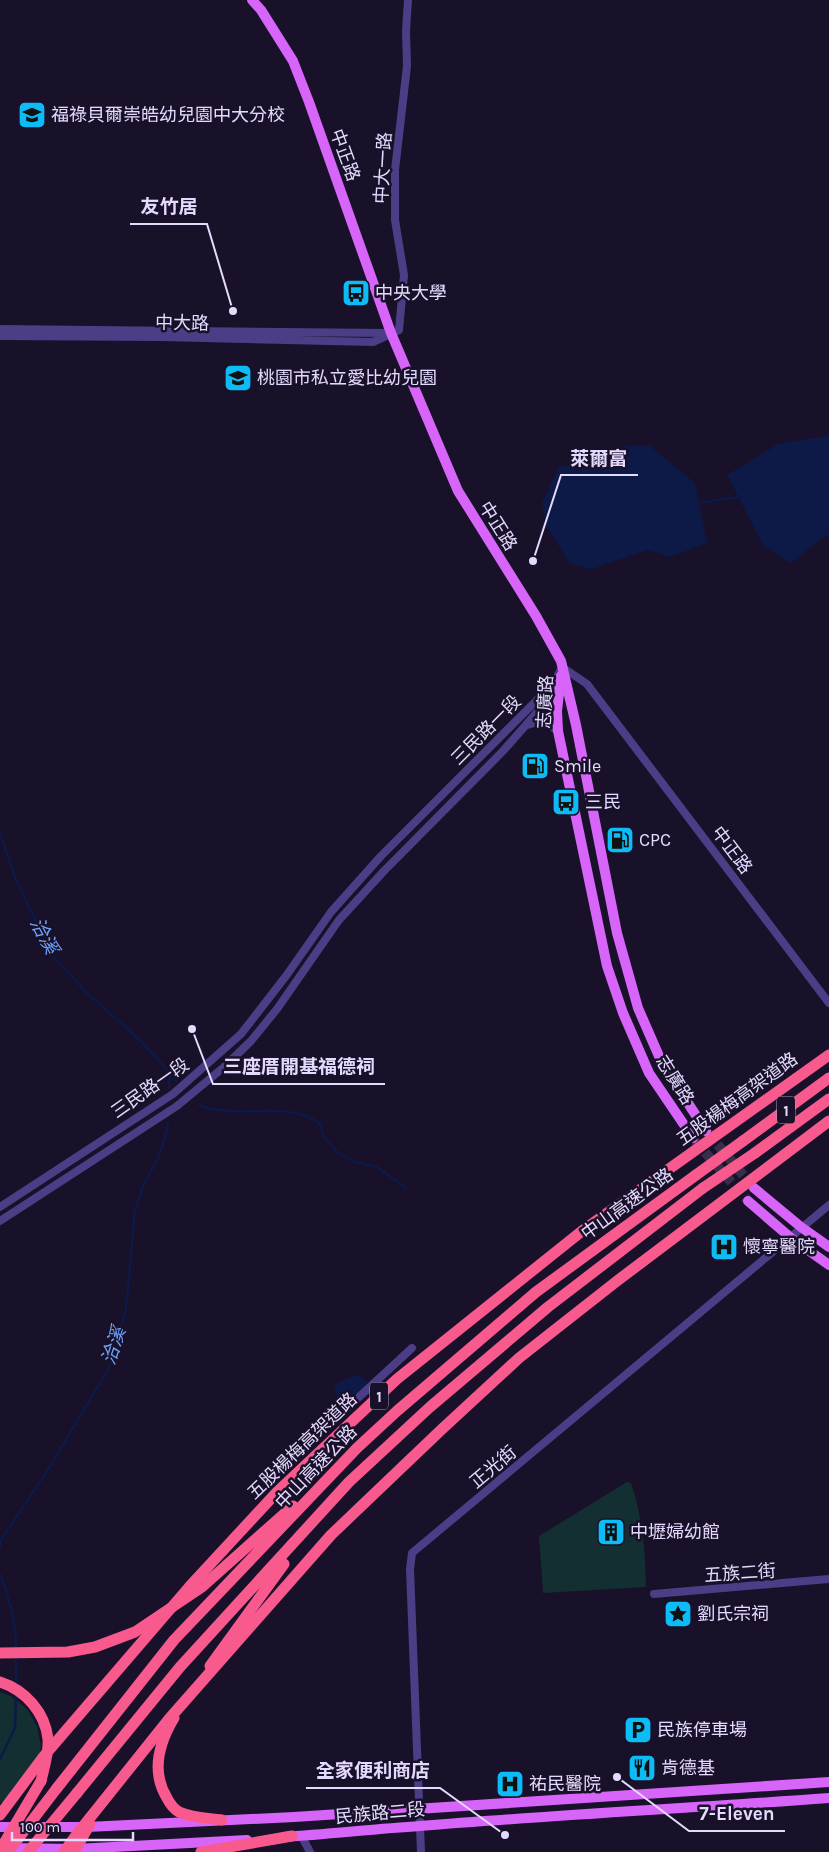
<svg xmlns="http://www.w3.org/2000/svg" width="829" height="1852" viewBox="0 0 829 1852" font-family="Karla,'Noto Sans TC',sans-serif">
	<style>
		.green { fill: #142f32 }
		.water { fill: #0d1946 }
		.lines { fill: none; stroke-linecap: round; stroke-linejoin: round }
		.stream { stroke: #0d1946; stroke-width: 2.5 }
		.major-tunnel { stroke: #372f49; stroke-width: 10; stroke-dasharray: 10 5; stroke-linecap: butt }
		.minor { stroke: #4c3e86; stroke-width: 8 }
		.major { stroke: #d865fa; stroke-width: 10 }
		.highway { stroke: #f95a8e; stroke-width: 11 }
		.highway-bridge { stroke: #f95a8e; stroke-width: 11 }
		.labels { text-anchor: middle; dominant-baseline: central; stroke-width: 5; stroke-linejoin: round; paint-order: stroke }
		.shield { fill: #191129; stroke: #a79ebe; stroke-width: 1 }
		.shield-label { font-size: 16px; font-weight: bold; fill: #e4dafe }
		.poi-label { font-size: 18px; fill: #e4dafe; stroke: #191129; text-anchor: start }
		.street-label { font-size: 18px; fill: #e4dafe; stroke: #191129 }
		.water-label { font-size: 19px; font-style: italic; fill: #6ca3fa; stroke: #191129 }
		.leader { fill: none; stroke: #e4dafe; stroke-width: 2 }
		.callout-dot { fill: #e4dafe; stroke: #191129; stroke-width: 2 }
		.callout-label { font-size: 19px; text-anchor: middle; font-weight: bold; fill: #e4dafe; stroke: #191129; stroke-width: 5; stroke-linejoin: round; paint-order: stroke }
	</style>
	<rect width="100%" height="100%" fill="#191129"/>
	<!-- green -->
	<path class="green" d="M627 1482 631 1483C643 1519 645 1550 646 1587L543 1593 539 1536Z
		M0 1692 11 1696 27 1709 37 1726 41 1746 39 1765 15 1797 0 1803Z"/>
	<!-- water -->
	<path class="water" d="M829 435V534L790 563 763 545 727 475 778 444Z
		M649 445 695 483 707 543 670 557 648 550 592 569 569 563 546 525 542 503 559 467 590 459 591 448Z
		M355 1376H360L368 1383 343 1407 338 1401 334 1384Z"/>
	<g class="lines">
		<!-- stream -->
		<path class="stream" d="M699 503 738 497
			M0 834 15 877 51 954 87 993 141 1041 170 1073 169 1088
			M170 1073 176 1081
			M199 1105C232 1119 275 1104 306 1116 311 1117 315 1121 320 1123L323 1136 336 1151 352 1161 377 1167 405 1187
			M0 1547 1 1540 49 1468 106 1373 117 1347 126 1309 135 1210 143 1186 158 1159 165 1138 168 1123
			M0 1574C9 1596 16 1624 16 1647
			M16 1682V1658
			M0 1759 15 1728 16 1695"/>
		<!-- major-tunnel -->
		<path class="major-tunnel" d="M708 1133 753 1187
			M695 1141 748 1201"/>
		<!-- minor -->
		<path class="minor" d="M0 329 387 333
			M0 336 161 337 373 342 399 330 404 275 395 220V170L407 66 406 31 408 0
			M562 667 587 684 829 1003
			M527 725C540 720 547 724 558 731
			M0 1207 173 1094 241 1034 286 976 331 912 381 856 537 700 547 687
			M0 1221 177 1106 224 1067 251 1041 277 1009 339 920 384 871 503 751 540 709 560 671
			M332 1422 412 1348
			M654 1594 829 1579
			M302 1837 310 1852
			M421 1852 410 1569 412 1553 829 1205"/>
		<!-- major -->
		<path class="major" d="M252 0 261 10 293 61 309 102 391 333 458 491 536 616 561 661 576 725 617 933 638 1008 662 1063 706 1131
			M561 676 557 711 558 731 607 966 623 1013 649 1073 693 1138
			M754 1188 801 1227 829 1247
			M748 1201 791 1238 829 1265
			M0 1827H87L294 1817 829 1782
			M284 1837C329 1834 375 1829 420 1826 556 1815 693 1808 829 1798
			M4 1848 75 1849 247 1840"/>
		<!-- highway -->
		<path class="highway" d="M743 1141 829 1078
			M755 1153 829 1099
			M0 1653 68 1652 95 1647 135 1632 202 1587 293 1506
			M210 1666 284 1564
			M0 1682C25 1690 45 1712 48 1739 49 1753 44 1768 41 1781
			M174 1718C159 1743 151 1772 167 1798 170 1804 174 1809 179 1812 191 1818 209 1818 222 1820
			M57 1788 174 1640 357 1448 397 1411 536 1292 696 1175
			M77 1793 180 1667 349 1482 430 1407 548 1307 703 1188
			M74 1852 90 1824
			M201 1852 292 1836"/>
		<!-- highway-bridge -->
		<path class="highway-bridge" d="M696 1175 743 1141
			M703 1188 755 1153
			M0 1815 44 1756 190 1586 277 1492 397 1379 582 1231 829 1055
			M0 1850 41 1781
			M8 1852 57 1788
			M28 1852 77 1793
			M64 1852 77 1834 169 1719 331 1535 441 1430 519 1358 617 1281 829 1121"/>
	</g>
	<!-- icons -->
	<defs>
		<symbol id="school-square" viewBox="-11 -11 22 22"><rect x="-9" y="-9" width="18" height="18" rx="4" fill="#0dbcf7" stroke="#191129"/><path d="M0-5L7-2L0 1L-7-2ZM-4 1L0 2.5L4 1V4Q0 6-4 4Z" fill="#111"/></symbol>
		<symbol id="bus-square" viewBox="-11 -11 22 22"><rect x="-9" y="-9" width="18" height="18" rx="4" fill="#0dbcf7" stroke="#191129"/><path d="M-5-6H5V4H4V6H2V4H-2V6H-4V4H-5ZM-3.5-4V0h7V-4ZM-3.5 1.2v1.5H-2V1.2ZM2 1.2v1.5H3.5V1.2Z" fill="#111"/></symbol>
		<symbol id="fuel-square" viewBox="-11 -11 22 22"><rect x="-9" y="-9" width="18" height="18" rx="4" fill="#0dbcf7" stroke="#191129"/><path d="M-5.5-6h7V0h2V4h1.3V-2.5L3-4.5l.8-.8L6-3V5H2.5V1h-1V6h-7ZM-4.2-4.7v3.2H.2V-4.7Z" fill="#111"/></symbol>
		<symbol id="hospital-square" viewBox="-11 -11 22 22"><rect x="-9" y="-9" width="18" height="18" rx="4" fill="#0dbcf7" stroke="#191129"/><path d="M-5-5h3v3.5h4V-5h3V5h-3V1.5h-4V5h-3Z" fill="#111"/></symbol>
		<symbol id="building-square" viewBox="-11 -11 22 22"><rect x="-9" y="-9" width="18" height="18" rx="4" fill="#0dbcf7" stroke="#191129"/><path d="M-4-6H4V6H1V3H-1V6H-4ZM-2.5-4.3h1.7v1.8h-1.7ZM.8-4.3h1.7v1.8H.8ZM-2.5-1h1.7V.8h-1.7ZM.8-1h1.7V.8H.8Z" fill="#111"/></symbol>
		<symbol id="sight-square" viewBox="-11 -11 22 22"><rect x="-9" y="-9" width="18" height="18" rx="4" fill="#0dbcf7" stroke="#191129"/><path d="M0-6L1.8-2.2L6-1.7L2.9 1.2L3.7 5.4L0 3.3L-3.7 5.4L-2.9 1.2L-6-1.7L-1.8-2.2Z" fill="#111"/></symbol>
		<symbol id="parking-square" viewBox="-11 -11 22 22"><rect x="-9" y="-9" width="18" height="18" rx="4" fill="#0dbcf7" stroke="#191129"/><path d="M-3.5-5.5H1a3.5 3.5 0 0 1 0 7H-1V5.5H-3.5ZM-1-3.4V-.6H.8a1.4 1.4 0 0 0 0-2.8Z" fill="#111"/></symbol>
		<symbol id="restaurant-square" viewBox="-11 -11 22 22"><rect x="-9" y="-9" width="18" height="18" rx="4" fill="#0dbcf7" stroke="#191129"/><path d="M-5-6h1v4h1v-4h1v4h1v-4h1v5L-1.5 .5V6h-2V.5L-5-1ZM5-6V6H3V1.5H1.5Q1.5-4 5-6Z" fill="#111"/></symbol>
	</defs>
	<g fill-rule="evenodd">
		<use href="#school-square" x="16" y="99" width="32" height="32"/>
		<use href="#bus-square" x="340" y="277" width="32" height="32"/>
		<use href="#school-square" x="222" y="362" width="32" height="32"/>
		<use href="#fuel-square" x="519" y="750" width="32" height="32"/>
		<use href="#bus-square" x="550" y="786" width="32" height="32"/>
		<use href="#fuel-square" x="604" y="824" width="32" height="32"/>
		<use href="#hospital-square" x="708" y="1231" width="32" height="32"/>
		<use href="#building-square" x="595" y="1516" width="32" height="32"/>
		<use href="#sight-square" x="662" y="1598" width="32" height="32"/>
		<use href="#parking-square" x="622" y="1714" width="32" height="32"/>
		<use href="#restaurant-square" x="626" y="1752" width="32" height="32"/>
		<use href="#hospital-square" x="494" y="1768" width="32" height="32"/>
	</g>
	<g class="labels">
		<!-- shield labels -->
		<g class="shield">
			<rect x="777" y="1096.5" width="18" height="27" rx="4"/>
			<rect x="370" y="1382.5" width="18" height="27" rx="4"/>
		</g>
		<g class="shield-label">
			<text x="786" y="1110">1</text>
			<text x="379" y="1396">1</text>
		</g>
		<!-- poi labels -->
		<g class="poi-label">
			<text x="51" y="115">福祿貝爾崇皓幼兒園中大分校</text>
			<text x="375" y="293">中央大學</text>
			<text x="257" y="378">桃園市私立愛比幼兒園</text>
			<text x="554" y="766">Smile</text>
			<text x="585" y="802">三民</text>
			<text x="639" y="840">CPC</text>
			<text x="743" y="1247">懷寧醫院</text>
			<text x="630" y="1532">中壢婦幼館</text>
			<text x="697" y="1614">劉氏宗祠</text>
			<text x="657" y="1730">民族停車場</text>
			<text x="661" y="1768">肯德基</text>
			<text x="529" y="1784">祐民醫院</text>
		</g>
		<!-- street labels -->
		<g class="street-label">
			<text transform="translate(345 155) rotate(70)">中正路</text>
			<text transform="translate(383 168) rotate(-87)">中大一路</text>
			<text transform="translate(182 323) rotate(1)">中大路</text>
			<text transform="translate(498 526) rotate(58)">中正路</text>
			<text transform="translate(545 702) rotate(-87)">志廣路</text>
			<text transform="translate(486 730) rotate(-45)">三民路一段</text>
			<text transform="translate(732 850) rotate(53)">中正路</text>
			<text transform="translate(675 1080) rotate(58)">志廣路</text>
			<text transform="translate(150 1088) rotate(-35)">三民路一段</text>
			<text transform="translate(737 1099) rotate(-36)">五股楊梅高架道路</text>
			<text transform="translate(627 1204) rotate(-36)">中山高速公路</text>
			<text transform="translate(302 1446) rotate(-44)">五股楊梅高架道路</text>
			<text transform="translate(316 1467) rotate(-46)">中山高速公路</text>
			<text transform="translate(493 1467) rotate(-40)">正光街</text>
			<text transform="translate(740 1573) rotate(-4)">五族二街</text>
			<text transform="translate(380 1813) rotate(-5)">民族路二段</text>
		</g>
		<!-- water labels -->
		<g class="water-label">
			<text transform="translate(44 936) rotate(62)">洽溪</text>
			<text transform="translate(114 1346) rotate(-72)">洽溪</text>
		</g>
	</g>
	<!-- callouts -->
	<path class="leader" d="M233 311L207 224H130M533 561L561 475H638M192 1029L213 1084H385M505 1835L440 1788H306M617 1777L689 1831H785"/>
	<g class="callout-dot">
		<circle cx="233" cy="311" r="5"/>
		<circle cx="533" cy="561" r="5"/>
		<circle cx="192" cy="1029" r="5"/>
		<circle cx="505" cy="1835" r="5"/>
		<circle cx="617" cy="1777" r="5"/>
	</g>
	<g class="callout-label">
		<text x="169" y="213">友竹居</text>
		<text x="599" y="465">萊爾富</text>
		<text x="299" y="1073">三座厝開基福德祠</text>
		<text x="373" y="1777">全家便利商店</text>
		<text x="737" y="1820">7-Eleven</text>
	</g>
	<!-- scale -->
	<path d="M12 1832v8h121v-8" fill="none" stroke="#e4dafe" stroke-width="2.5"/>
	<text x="20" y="1832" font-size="15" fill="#e4dafe" stroke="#191129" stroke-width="4" paint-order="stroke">100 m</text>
</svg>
